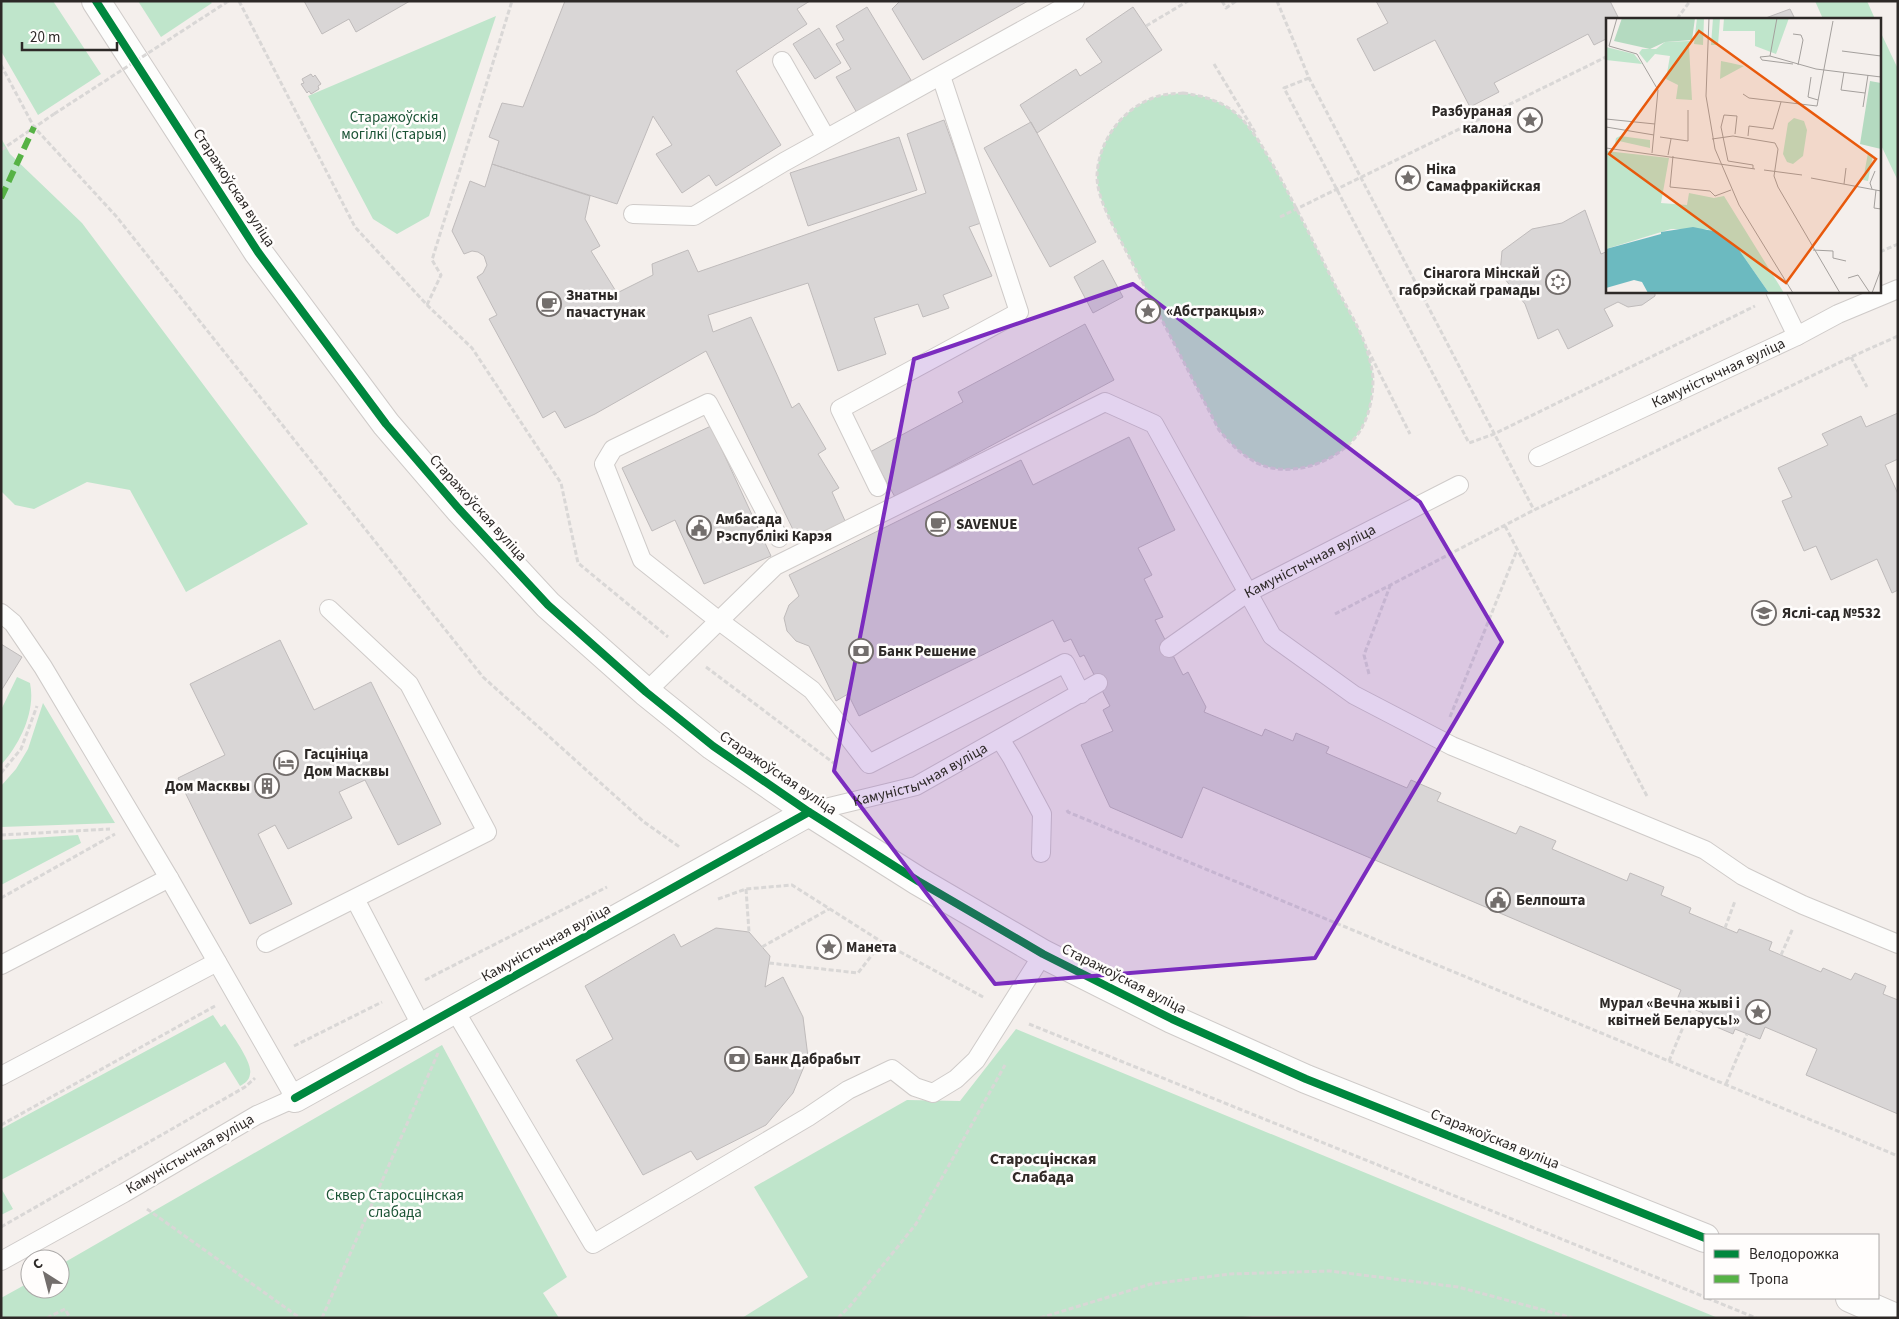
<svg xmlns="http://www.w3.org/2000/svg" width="1899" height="1319" viewBox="0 0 1899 1319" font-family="'Source Sans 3',sans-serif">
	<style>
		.green { fill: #bfe5cb }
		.building { fill: #d9d6d6; stroke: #bfbbbb }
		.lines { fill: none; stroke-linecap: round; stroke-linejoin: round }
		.lane-casing { stroke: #cfcbc9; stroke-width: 20 }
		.street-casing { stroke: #cfcbc9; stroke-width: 30 }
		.secondary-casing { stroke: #cfcbc9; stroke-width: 30 }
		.path { stroke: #d9d7d6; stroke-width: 3; stroke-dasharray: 5 2.5; stroke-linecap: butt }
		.lane { stroke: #fdfdfc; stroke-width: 18 }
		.street { stroke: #fdfdfc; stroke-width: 28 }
		.secondary { stroke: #fdfdfc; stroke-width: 28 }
		.path-bridge { stroke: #d9d7d6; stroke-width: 3; stroke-dasharray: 5 2.5; stroke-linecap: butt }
		.quiet { stroke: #56b245; stroke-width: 6; stroke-dasharray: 12 6; stroke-linecap: butt }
		.cycleway-casing { stroke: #fffdfc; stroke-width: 11 }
		.cycleway { stroke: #00873e; stroke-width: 8 }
		.marked { fill: #7b2cbf; fill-opacity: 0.2; stroke: #7b2cbf; stroke-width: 4; stroke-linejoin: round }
		.labels { text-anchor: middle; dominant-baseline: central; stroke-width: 5; stroke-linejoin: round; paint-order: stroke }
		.poi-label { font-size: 15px; font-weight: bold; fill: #2d2927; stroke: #fffdfc; text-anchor: start }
		.park-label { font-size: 15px; fill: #1b5335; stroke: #fffdfc }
		.street-label { font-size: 15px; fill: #2d2927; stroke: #fffdfc }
		.neighbourhood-label { font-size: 16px; font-weight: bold; fill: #322a27; stroke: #fffdfc }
		.inset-road { fill: none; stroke: #a4a09d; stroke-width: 1 }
		.view { fill: #e8590c; fill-opacity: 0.15; stroke: #e8590c; stroke-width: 2.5 }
		.inset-edge { fill: none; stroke: #2d2927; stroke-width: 2.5 }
	</style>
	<rect width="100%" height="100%" fill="#f4efec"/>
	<!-- green -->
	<path class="green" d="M1 1H53L101 74 38 115 1 51Z
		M138 1H210L212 3 161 37Z
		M1815 1H1867L1875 19H1823Z
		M496 16 429 216 397 234 373 219 308 96Z
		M1880 31 1898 69V181L1880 143Z
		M1183 93C1205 95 1225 102 1241 118 1258 136 1270 160 1282 181 1300 215 1317 249 1334 283 1343 301 1360 328 1366 347 1369 357 1373 370 1373 380 1373 398 1369 416 1360 431 1341 461 1293 479 1260 464 1241 455 1232 445 1219 430L1110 220C1104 206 1097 192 1097 176 1098 142 1121 110 1153 98 1162 94 1173 94 1183 93Z
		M1 138 10 154 82 223 308 524 186 592 130 490 87 482 34 509 15 505 1 491Z
		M17 677 30 683C36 711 20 744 1 765V710Z
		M43 703 115 823 1 827V786L16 769 28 749Z
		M78 835 81 843 1 885V840Z
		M213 1015 221 1027 225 1024C232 1035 253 1063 250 1074 249 1081 245 1083 240 1086L225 1062 1 1180V1129Z
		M1016 1029 1718 1318 1253 1316 1231 1318H742L808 1277 754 1187 907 1100 960 1101Z
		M442 1045 567 1277 543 1293 559 1318H1V1298L30 1282V1289H60V1265Z
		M1 1188 13 1209 1 1215Z"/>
	<!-- building -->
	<path class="building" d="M304 1H410L356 32 349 19 322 34Z
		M565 1H810L797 9 807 24 736 71 781 145 716 186 709 175 682 193 656 154 672 145 653 116 617 204 492 164 499 141 489 137 502 103 523 107Z
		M1028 1 923 60 892 9 900 1Z
		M1376 1H1610L1619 19H1608V38L1594 45 1588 34 1494 83 1499 92 1470 107 1435 40 1374 71 1357 39 1388 23Z
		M867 7 911 80 857 113 836 77 851 69 836 44 844 40 836 26Z
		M1133 7 1162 50 1037 133 1020 105 1076 69 1080 76 1102 62 1086 39Z
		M1790 9 1795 19H1763Z
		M819 28 841 63 815 79 793 44Z
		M311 74 313 77 315 75 321 84 318 86 319 89 311 94 309 91 307 93 301 84 304 83 302 79Z
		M944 120 981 223 969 227 992 276 943 295 949 308 923 317 918 304 874 318 886 354 838 371 808 283 708 315 713 332 751 317 792 408 799 403 826 449 818 454 839 488 832 492 846 523 800 544 706 351 595 414 565 428 555 411 543 418 489 319 497 315 477 277 483 273 487 265 484 256 478 252 472 251 464 254 452 231 470 181 485 187 492 164 590 196 585 219 600 246 591 251 617 293 653 275 652 264 688 250 698 272 926 193 907 134Z
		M1031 122 1096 242 1050 267 984 148Z
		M899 137 917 190 808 226 790 173Z
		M1585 210 1601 254 1608 251V291H1655V296L1642 305 1628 307 1618 302 1604 309 1613 326 1568 349 1558 329 1538 339 1525 304 1500 273 1502 251 1532 229 1562 223Z
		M1103 260 1123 297 1093 313 1074 277Z
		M1085 324 1114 380 895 497 870 452 963 402 958 392Z
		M1898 413V459L1885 465 1898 494V590L1892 593 1877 559 1831 580 1816 546 1804 551 1782 501 1792 497 1778 468 1828 445 1822 434 1861 416 1866 427Z
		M711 426 771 556 704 584 675 520 652 531 622 468Z
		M1129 437 1175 530 1138 548 1152 575 1144 579 1163 617 1155 620 1183 675 1188 672 1206 707 1204 712 1262 736 1265 729 1293 741 1296 733 1329 747 1326 753 1407 788 1411 780 1441 793 1437 801 1516 834 1520 826 1556 841 1552 849 1627 881 1630 873 1664 887 1661 895 1691 908 1689 913 1737 933 1739 929 1772 942 1769 950 1821 972 1823 968 1851 980 1855 973 1886 986 1883 994 1898 1000V1114L1806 1075 1817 1049 1765 1027 1760 1039 1735 1029 1733 1034 1700 1020 1703 1013 1676 1002 1681 990 1203 787 1182 838 1110 807 1081 745 1113 731 1103 710 1110 706 1084 655 1080 657 1071 639 1064 642 1053 620 859 716 848 694 836 701 809 646 796 641 787 631 784 618 789 605 799 596 789 575 1021 460 1033 485Z
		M280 640 314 710 371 682 441 824 398 845 365 780 339 792 352 818 288 849 275 825 258 834 292 904 250 924 178 778 225 755 190 684Z
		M1 644 22 657 1 691Z
		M716 928 749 932 770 956 765 987 783 977 803 1017 808 1057 793 1093 766 1125 697 1160 691 1151 643 1175 576 1060 613 1039 585 986 674 934 681 947Z"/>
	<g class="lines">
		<defs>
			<g id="lane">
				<path d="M782 61 826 138"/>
				<path d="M633 214 694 216 784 162 1075 1"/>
				<path d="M1775 291 1797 336"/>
				<path id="s1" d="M1538 457 1797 336 1838 314 1898 289"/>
				<path d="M878 487 840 409 1019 312 941 76"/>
				<path d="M779 538 708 403 613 449 604 464 642 560 718 620 812 690 869 764 1065 663 1081 694"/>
				<path d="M1 613 13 623 43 667 169 878 295 1098 257 1115 124 1193 1 1261"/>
				<path id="s2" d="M1169 648 1247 593 1459 485"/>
				<path d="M646 692 775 566 1105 402 1154 424 1272 636 1354 695 1452 746 1705 850 1743 876 1803 905 1898 944"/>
				<path d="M1000 739 1012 758 1042 814 1041 853"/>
				<path id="s3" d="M809 812 916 786 1098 683"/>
				<path d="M355 899 422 1027"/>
				<path d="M266 943 487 832 409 684 329 609"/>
				<path d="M1 965 169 878"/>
				<path d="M454 1009 593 1244 808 1117 848 1090 892 1069 915 1087 933 1093 956 1079 976 1060 1043 954"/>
				<path d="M1 1076 217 962"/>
			</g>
			<path id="street" d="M295 1098 809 812"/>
			<path id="secondary" d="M96 1 258 252 386 424 459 509 548 605 646 692 713 746 809 812 918 881 1043 954 1172 1019 1306 1079 1705 1238
				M1850 1298 1896 1318"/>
		</defs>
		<!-- lane casing -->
		<use href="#lane" class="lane-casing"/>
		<!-- street casing -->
		<use href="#street" class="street-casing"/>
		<!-- secondary casing -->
		<use href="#secondary" class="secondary-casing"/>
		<!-- path -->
		<path class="path" d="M239 1 355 227 427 305 472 348 561 483 578 563 668 637
			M1222 1 1226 8 1236 1
			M1277 1 1309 78 1534 510
			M227 2 228 1
			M1677 19 1690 1
			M1146 26 1188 1
			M1214 64 1256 134
			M1 65 34 127 116 216 483 677 644 822 681 848
			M1309 78 1284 88 1469 443 1494 434 1755 306
			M1183 93C1205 96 1225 102 1241 118 1258 136 1270 160 1282 181 1300 215 1317 249 1334 283 1343 301 1360 328 1366 347 1369 357 1373 370 1373 380 1373 398 1369 416 1360 431 1341 461 1293 479 1259 464 1241 455 1232 445 1219 430L1110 220C1104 206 1097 192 1097 176 1098 142 1121 110 1153 98 1162 94 1173 94 1183 93Z
			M1 150 54 114
			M1280 217 1608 56
			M1880 252 1898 244
			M427 305 441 275 432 260 512 1
			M1368 350 1410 434
			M1851 357 1867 387
			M1505 526 1648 798
			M1335 614 1534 510 1851 357 1898 336
			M706 667 835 764
			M1369 674 1364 655 1390 586
			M1450 717 1517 550
			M1 773 21 749 37 706
			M1067 810 1068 812 1898 1156
			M1 835 110 829
			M746 889 749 932
			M1 898 115 834
			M718 899 746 889 792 885 882 942 985 998
			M1725 928 1735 901
			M762 947 829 909
			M1781 955 1793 928
			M769 963 858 973 882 942
			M425 980 607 887
			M1029 1024 1705 1297
			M294 1046 382 1002
			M1669 1061 1691 1008
			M1726 1084 1747 1034
			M1 1125 215 1006
			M147 1209 300 1318
			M1 1227 245 1087 255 1078
			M1707 1298 1756 1318
			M1 1315 2 1318
			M47 1318 65 1309 70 1318
			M322 1318 438 1053
			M838 1318 850 1306 916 1224 1005 1065
			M1040 1318 1151 1284 1230 1274 1330 1271 1458 1287 1573 1318"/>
		<!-- lane -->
		<use href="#lane" class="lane"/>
		<!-- street -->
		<use href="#street" class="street"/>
		<!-- secondary -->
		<use href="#secondary" class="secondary"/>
		<!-- path-bridge -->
		<path class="path-bridge" d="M54 114 227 2"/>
		<!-- quiet -->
		<path class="quiet" d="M1 198 34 127"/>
		<defs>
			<path id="cycleway" d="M96 1 258 252 386 424 459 509 548 605 646 692 713 746 809 812 918 881 1043 954 1172 1019 1306 1079 1705 1238
				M295 1098 809 812"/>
		</defs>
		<!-- cycleway casing -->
		<use href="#cycleway" class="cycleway-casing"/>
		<!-- cycleway -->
		<use href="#cycleway" class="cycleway"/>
	</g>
	<!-- marked area -->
	<path class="marked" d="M1133 284 1420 502 1502 642 1315 958 995 984 834 771 914 359Z"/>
	<!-- icons -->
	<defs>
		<symbol id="sight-ring" viewBox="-11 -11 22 22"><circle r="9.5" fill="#fffdfc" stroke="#736e6c" stroke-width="1.5"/><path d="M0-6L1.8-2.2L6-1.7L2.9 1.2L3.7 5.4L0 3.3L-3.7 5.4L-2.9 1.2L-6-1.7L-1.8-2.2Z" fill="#736e6c"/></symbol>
		<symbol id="synagogue-ring" viewBox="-11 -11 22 22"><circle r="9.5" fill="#fffdfc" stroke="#736e6c" stroke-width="1.5"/><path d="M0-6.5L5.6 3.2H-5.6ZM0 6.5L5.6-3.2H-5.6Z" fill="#736e6c"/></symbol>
		<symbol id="cafe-ring" viewBox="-11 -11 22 22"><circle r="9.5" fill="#fffdfc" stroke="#736e6c" stroke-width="1.5"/><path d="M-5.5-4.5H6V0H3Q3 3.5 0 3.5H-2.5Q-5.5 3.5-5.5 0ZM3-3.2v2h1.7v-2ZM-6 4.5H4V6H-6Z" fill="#736e6c"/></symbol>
		<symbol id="civic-ring" viewBox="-11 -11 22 22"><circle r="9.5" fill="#fffdfc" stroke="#736e6c" stroke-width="1.5"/><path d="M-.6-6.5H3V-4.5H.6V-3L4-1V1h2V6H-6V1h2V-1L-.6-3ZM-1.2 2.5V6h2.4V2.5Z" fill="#736e6c"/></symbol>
		<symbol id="school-ring" viewBox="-11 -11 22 22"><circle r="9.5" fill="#fffdfc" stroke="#736e6c" stroke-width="1.5"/><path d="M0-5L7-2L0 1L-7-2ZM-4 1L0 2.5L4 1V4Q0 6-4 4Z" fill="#736e6c"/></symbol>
		<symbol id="bank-ring" viewBox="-11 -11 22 22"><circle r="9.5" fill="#fffdfc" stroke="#736e6c" stroke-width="1.5"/><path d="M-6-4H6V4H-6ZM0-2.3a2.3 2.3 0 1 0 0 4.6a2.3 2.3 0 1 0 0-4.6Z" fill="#736e6c"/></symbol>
		<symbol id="hotel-ring" viewBox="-11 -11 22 22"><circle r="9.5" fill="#fffdfc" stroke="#736e6c" stroke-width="1.5"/><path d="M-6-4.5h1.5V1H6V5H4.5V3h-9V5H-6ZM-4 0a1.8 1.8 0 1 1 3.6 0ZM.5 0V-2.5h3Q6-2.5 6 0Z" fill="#736e6c"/></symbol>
		<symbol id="building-ring" viewBox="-11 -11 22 22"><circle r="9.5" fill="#fffdfc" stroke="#736e6c" stroke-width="1.5"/><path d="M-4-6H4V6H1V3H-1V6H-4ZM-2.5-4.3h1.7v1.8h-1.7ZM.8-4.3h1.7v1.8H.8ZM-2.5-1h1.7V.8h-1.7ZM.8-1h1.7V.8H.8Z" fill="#736e6c"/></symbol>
	</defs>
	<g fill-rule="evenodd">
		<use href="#sight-ring" x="1516" y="106" width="28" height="28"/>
		<use href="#sight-ring" x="1394" y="164" width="28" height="28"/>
		<use href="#synagogue-ring" x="1544" y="268" width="28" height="28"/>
		<use href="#cafe-ring" x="535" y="290" width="28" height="28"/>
		<use href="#sight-ring" x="1134" y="297" width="28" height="28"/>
		<use href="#cafe-ring" x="924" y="510" width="28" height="28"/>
		<use href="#civic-ring" x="685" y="514" width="28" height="28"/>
		<use href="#school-ring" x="1750" y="599" width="28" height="28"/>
		<use href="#bank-ring" x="847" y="637" width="28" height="28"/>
		<use href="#hotel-ring" x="272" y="749" width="28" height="28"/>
		<use href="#building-ring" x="253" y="772" width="28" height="28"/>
		<use href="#civic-ring" x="1484" y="886" width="28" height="28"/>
		<use href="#sight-ring" x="815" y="933" width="28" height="28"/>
		<use href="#sight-ring" x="1744" y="998" width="28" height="28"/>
		<use href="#bank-ring" x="723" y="1045" width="28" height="28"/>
	</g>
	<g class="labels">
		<!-- poi labels -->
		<g class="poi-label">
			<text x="1512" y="111" text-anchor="end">Разбураная<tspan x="1512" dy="17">калона</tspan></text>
			<text x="1426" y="169">Ніка<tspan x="1426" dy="17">Самафракійская</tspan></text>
			<text x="1540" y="273" text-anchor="end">Сінагога Мінскай<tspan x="1540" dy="17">габрэйскай грамады</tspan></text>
			<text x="566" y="295">Знатны<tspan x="566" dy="17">пачастунак</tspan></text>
			<text x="1166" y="311">«Абстракцыя»</text>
			<text x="716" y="519">Амбасада<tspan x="716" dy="17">Рэспублікі Карэя</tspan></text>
			<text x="956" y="524">SAVENUE</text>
			<text x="1782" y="613">Яслі-сад №532</text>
			<text x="878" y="651">Банк Решение</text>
			<text x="304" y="754">Гасцініца<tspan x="304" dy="17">Дом Масквы</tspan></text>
			<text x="250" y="786" text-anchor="end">Дом Масквы</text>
			<text x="1516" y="900">Белпошта</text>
			<text x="846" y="947">Манета</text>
			<text x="1740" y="1003" text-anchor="end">Мурал «Вечна жыві і<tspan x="1740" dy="17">квітней Беларусь!»</tspan></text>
			<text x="754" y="1059">Банк Дабрабыт</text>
		</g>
		<!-- park labels -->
		<g class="park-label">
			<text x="394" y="117">Старажоўскія<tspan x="394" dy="17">могілкі (старыя)</tspan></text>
			<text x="395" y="1195">Сквер Старосцінская<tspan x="395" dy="17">слабада</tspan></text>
		</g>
		<!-- street labels -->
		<g class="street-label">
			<text transform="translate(234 188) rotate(57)">Старажоўская вуліца</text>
			<text stroke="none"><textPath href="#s1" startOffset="199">Камуністычная вуліца</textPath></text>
			<text transform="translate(478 508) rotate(48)">Старажоўская вуліца</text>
			<text stroke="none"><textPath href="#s2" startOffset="166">Камуністычная вуліца</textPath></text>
			<text transform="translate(778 773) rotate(34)">Старажоўская вуліца</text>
			<text stroke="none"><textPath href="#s3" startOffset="118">Камуністычная вуліца</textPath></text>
			<text transform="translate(546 943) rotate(-29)">Камуністычная вуліца</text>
			<text transform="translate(1124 979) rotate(27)">Старажоўская вуліца</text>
			<text transform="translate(1495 1139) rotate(22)">Старажоўская вуліца</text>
			<text transform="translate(190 1154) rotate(-30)">Камуністычная вуліца</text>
		</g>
		<!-- neighbourhood labels -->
		<g class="neighbourhood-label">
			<text x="1043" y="1159">Старосцінская<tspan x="1043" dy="18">Слабада</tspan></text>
		</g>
	</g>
	<!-- overview -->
	<g transform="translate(1606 18)">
		<rect width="275" height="275" fill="#f4efec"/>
		<path d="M91 0H98L97 27 88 26ZM107 0H114L112 27H105ZM118 0H183L170 36 149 28V13H117ZM84 23 83 28 86 82 70 81 72 67 60 61 64 38 49 36 41 45 33 35 36 31H50L59 24ZM0 29 28 36 36 46 0 42ZM115 43 125 45 138 48 114 61ZM188 100 198 103 201 112 197 138 187 146 181 144 177 136 182 105ZM14 118 44 122V130L13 123 9 126 10 120ZM0 133 63 140 55 185 81 187 83 175 108 180 118 178 178 275H163L131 229 101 211H65L0 231ZM262 135 267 137 262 163 257 162Z" fill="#bfe5cb"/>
		<path d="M16 0H89L86 22 59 24 44 31 8 23ZM264 63 275 65V131L254 126Z" fill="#b4dac0"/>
		<path d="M87 209 107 213 131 229 163 275H42L36 264 28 262 0 270V231L55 216V214Z" fill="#6cbac0"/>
		<path class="inset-road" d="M11 0 3 28 31 36 52 72 46 135M103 0 100 78 109 131 133 187 187 275M187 16 195 17 197 22 192 47M236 33 275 38M164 38 171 0M187 46 156 42 154 39 164 38 210 51 275 59M238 54 235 72 259 75M205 59 202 79 212 82M137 76 143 80 211 88 227 3M257 89 262 57M0 101 49 106M0 109 48 117M129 116 131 98 118 97 115 109 122 143 147 147V151M142 118 143 108 167 111 175 84M54 119 82 123V92M106 121 127 118 169 125 172 131 168 158 172 169 234 275M0 130 149 151M62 137 65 121M67 138 64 169 104 173 109 178 125 172M158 152 196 157M205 160 275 173M238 166 240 150M266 171 264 165 269 153M270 172 268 190 275 191M207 232 227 233V240L240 243M242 260 252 257 264 275M266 275 275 251"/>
		<path class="view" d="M93 13 270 141 180 265 3 136Z"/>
		<rect width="275" height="275" class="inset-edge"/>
	</g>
	<!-- border -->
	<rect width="1899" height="1319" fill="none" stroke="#2d2927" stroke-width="5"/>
	<!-- legend -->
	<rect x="1704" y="1234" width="175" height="65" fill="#fffdfc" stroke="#aba8a7"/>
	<rect x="1714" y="1250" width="25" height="8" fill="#00873e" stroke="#aba8a7"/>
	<text x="1749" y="1259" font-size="15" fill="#2d2927">Велодорожка</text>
	<rect x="1714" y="1275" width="25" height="8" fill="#56b245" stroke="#aba8a7"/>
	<text x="1749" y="1284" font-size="15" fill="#2d2927">Тропа</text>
	<!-- north arrow -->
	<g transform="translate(45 1274) rotate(324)"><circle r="24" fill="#fffdfc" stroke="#aba8a7"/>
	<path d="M0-4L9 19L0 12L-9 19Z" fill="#736e6c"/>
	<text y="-8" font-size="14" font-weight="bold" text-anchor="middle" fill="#2d2927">С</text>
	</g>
	<!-- scale -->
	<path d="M22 42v8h95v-8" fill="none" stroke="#2d2927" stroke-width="2.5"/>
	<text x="30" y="42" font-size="15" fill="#2d2927" stroke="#fffdfc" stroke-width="4" paint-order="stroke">20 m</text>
</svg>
